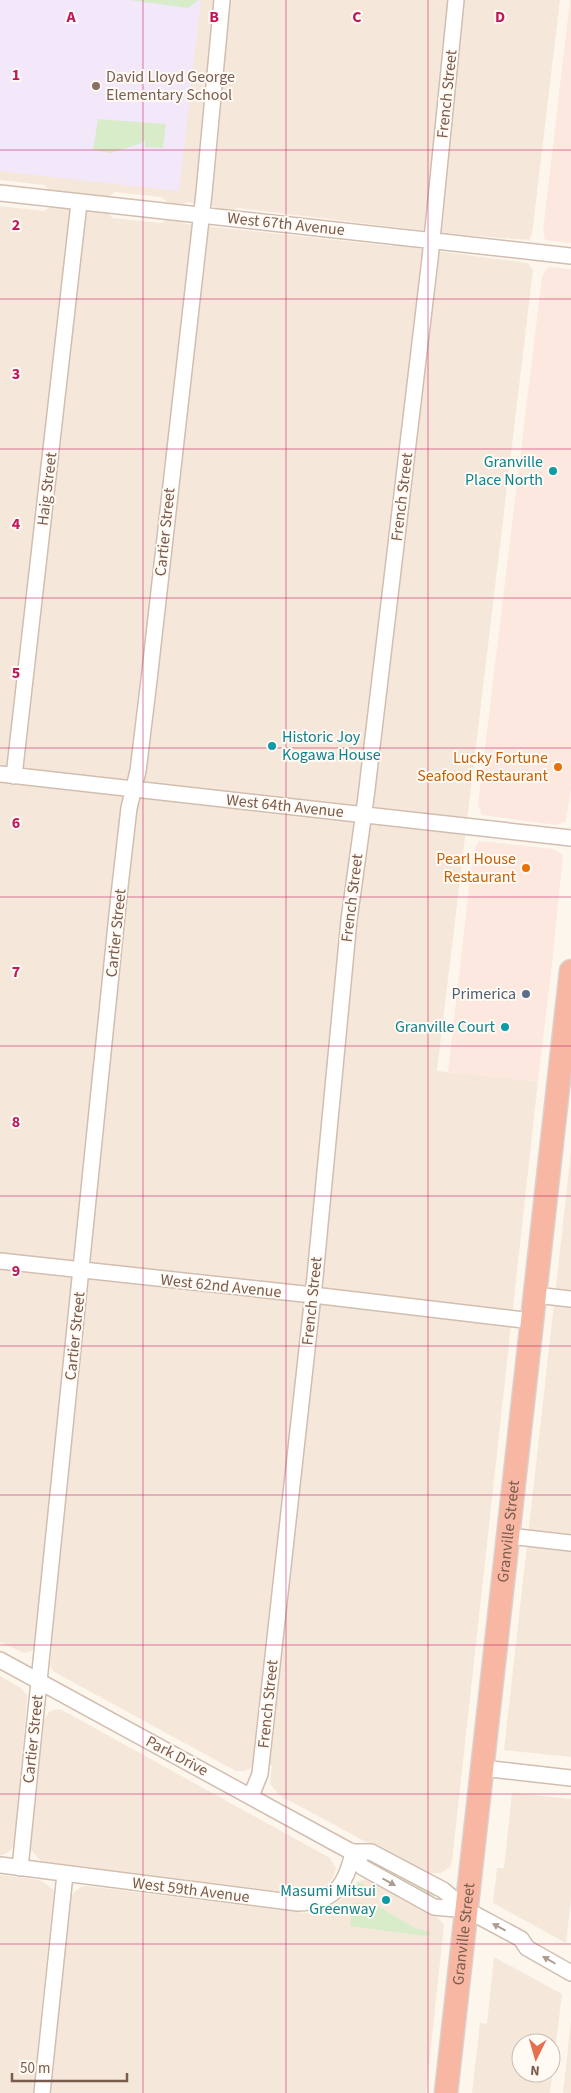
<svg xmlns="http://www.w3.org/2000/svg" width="571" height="2093" viewBox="0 0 571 2093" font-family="'Source Sans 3',sans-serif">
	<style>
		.residential { fill: #f5e8da; fill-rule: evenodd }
		.commercial { fill: #fde8e0 }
		.education { fill: #f3e8fa }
		.green { fill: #d8ecc9 }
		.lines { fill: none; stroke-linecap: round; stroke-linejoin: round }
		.minor-casing { stroke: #d1beb0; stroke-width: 18 }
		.highway-casing { stroke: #dad1cd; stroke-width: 25 }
		.minor { stroke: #fff; stroke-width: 15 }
		.highway { stroke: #f7b7a3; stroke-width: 22 }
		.oneway { fill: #af9d94 }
		.grid { fill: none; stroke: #c2185b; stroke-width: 1; stroke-opacity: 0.55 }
		.education-dot { fill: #8d6e63; stroke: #fffaf3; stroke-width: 2 }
		.culture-dot { fill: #0f9aa8; stroke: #fffaf3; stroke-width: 2 }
		.food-dot { fill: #e8710a; stroke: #fffaf3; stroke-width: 2 }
		.service-dot { fill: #5c6f8a; stroke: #fffaf3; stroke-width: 2 }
		.labels { text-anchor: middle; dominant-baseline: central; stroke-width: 4; stroke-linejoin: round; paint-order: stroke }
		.education-label { font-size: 16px; fill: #785e54; stroke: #fffaf3; text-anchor: start }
		.street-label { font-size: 16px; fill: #7a5c4d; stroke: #fffaf3 }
		.culture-label { font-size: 16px; fill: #0d838f; stroke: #fffaf3; text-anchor: end }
		.food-label { font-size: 16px; fill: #c56008; stroke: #fffaf3; text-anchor: end }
		.service-label { font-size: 16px; fill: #4e5e75; stroke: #fffaf3; text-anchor: end }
		.grid-label { font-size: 16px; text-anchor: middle; font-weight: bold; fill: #c2185b; stroke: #fffaf3; stroke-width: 4; stroke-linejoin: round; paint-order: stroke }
	</style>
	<rect width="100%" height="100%" fill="#fdf6ec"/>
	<!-- residential -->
	<path class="residential" d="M0 0H560L532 234 529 240 453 234 237 208 231 212 221 211 214 206 188 202 183 204 169 203 161 197 115 192 108 197 51 191 44 185 0 180Z
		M0 206 44 211 50 207 108 212 112 218 162 223 166 219 180 221 186 224 391 246 397 243 410 245 414 248 528 263 533 270 437 1071 538 1081 452 1861 450 1867 441 1873H426L416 1869 279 1795 270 1784 272 1766 253 1764 251 1768 245 1771H236L58 1674 53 1671 50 1665 52 1646 36 1644 32 1651 24 1653 0 1642Z
		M571 1152V1757L504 1750Z
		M0 1676 21 1688 27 1695V1699L15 1844 14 1847 7 1853 0 1856Z
		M57 1709 62 1710 330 1858 336 1868 333 1878 326 1886 314 1892 301 1894 41 1861 31 1850V1845L44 1720 49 1712Z
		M512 1793 571 1799V1899L566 1943 493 1903 497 1868H504Z
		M0 1875 40 1880 54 1890 33 2093H0Z
		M366 1879 436 1916 444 1924 426 2093H51L70 1899 74 1892 81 1887 86 1886 314 1914 327 1910 344 1897 357 1882Z
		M494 1957 562 1994 550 2093H472L480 2023 487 2024ZM521 2043H551V2073H521Z
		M571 2021V2093H563Z"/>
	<!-- commercial -->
	<path class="commercial" d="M570 0H571V243L545 240 543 231Z
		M548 267 571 269V788L566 821 557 825 482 815 478 805 542 277Z
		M479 841 554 849 563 855 551 973 538 1081 448 1072 473 852Z"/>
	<!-- education -->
	<path class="education" d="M0 0H201L179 191 0 171Z"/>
	<!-- green -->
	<path class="green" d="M130 0H199L188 8Z
		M98 119 166 124 163 148 145 147V140L142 143 111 153 93 150Z
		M360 1854 434 1894V1897H432L358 1857Z
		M359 1882 373 1890 367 1898 348 1897Z
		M359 1903 378 1906 415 1928 430 1932V1935L424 1936 350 1926 351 1918 347 1904Z"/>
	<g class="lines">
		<defs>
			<path id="minor" d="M0 193 571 256
				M0 774 571 838
				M14 776 79 203
				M0 1261 313 1295 532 1321
				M535 1295 571 1299
				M509 1536 571 1543
				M0 1660 348 1850 353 1852H371L443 1890 467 1910 521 1939 527 1948 571 1973
				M482 1768 571 1778
				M251 1796 260 1774 315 1277 349 920 366 797 430 259 456 0
				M353 1852 362 1867 434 1907 467 1910
				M0 1865 298 1903C334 1902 346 1886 353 1852
				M20 1868 119 895 129 808 138 771 149 680 204 193 222 0
				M42 2093 65 1874"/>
			<g id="highway">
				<path id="s1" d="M446 2093 571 971"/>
			</g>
		</defs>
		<!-- minor casing -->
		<use href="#minor" class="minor-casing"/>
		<!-- highway casing -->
		<use href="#highway" class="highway-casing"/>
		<!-- minor -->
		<use href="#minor" class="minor"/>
		<!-- highway -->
		<use href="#highway" class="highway"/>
	</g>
	<!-- one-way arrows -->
	<defs><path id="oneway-solid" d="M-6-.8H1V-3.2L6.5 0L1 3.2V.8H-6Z" transform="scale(1.25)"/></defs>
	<g class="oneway">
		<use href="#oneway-solid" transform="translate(389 1882) rotate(29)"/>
		<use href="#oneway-solid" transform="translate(499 1927) rotate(-152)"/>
		<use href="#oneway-solid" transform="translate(549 1960) rotate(-150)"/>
	</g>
	<!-- grid -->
	<path class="grid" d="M143 0V2093M286 0V2093M428 0V2093M0 150H571M0 299H571M0 449H571M0 598H571M0 748H571M0 897H571M0 1046H571M0 1196H571M0 1346H571M0 1495H571M0 1645H571M0 1794H571M0 1944H571"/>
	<!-- markers -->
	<circle class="education-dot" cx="96" cy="86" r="5"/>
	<g class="culture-dot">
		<circle cx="553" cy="471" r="5"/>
		<circle cx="272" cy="746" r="5"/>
		<circle cx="505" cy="1027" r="5"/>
		<circle cx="386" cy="1900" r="5"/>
	</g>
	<g class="food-dot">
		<circle cx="558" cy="767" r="5"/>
		<circle cx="526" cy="868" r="5"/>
	</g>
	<circle class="service-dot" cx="526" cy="994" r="5"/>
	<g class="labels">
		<!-- education labels -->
		<g class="education-label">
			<text x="106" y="77">David Lloyd George<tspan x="106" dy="18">Elementary School</tspan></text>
		</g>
		<!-- street labels -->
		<g class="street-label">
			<text transform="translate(447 94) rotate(-84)">French Street</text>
			<text transform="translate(286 224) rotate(6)">West 67th Avenue</text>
			<text transform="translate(47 489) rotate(-83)">Haig Street</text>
			<text transform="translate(402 497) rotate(-83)">French Street</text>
			<text transform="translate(165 532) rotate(-84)">Cartier Street</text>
			<text transform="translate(285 806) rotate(6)">West 64th Avenue</text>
			<text transform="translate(352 898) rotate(-83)">French Street</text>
			<text transform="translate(116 933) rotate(-84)">Cartier Street</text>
			<text transform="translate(221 1286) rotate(6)">West 62nd Avenue</text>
			<text transform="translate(312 1301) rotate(-84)">French Street</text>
			<text transform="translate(75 1336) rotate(-84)">Cartier Street</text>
			<text stroke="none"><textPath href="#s1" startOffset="565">Granville Street</textPath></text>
			<text transform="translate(268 1704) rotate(-84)">French Street</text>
			<text transform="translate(33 1739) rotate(-84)">Cartier Street</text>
			<text transform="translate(177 1756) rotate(28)">Park Drive</text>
			<text transform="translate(191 1890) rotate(7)">West 59th Avenue</text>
			<text stroke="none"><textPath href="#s1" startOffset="160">Granville Street</textPath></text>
		</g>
		<!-- culture labels -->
		<g class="culture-label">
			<text x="543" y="462">Granville<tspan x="543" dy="18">Place North</tspan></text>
			<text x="282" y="737" text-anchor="start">Historic Joy<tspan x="282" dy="18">Kogawa House</tspan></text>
			<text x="495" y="1027">Granville Court</text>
			<text x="376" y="1891">Masumi Mitsui<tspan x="376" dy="18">Greenway</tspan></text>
		</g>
		<!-- food labels -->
		<g class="food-label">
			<text x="548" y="758">Lucky Fortune<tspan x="548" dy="18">Seafood Restaurant</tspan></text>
			<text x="516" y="859">Pearl House<tspan x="516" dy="18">Restaurant</tspan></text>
		</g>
		<!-- service labels -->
		<g class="service-label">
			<text x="516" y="994">Primerica</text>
		</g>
	</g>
	<g class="grid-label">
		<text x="71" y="22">A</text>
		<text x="214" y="22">B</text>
		<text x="357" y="22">C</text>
		<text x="500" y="22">D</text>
		<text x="16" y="80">1</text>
		<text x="16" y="230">2</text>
		<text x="16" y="379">3</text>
		<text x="16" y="529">4</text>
		<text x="16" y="678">5</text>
		<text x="16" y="828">6</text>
		<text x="16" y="977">7</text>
		<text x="16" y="1127">8</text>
		<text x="16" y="1276">9</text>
	</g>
	<!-- north arrow -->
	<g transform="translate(536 2058) rotate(185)"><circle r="24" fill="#fffaf3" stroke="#cabbb1"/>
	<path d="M0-4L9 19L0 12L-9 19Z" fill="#e76f51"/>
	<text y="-8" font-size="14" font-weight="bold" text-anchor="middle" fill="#7a5c4d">N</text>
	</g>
	<!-- scale -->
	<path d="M12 2073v8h115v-8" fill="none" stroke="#7a5c4d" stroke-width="2.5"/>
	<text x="20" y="2073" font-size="15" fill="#7a5c4d" stroke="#fffaf3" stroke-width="4" paint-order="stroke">50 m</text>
</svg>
